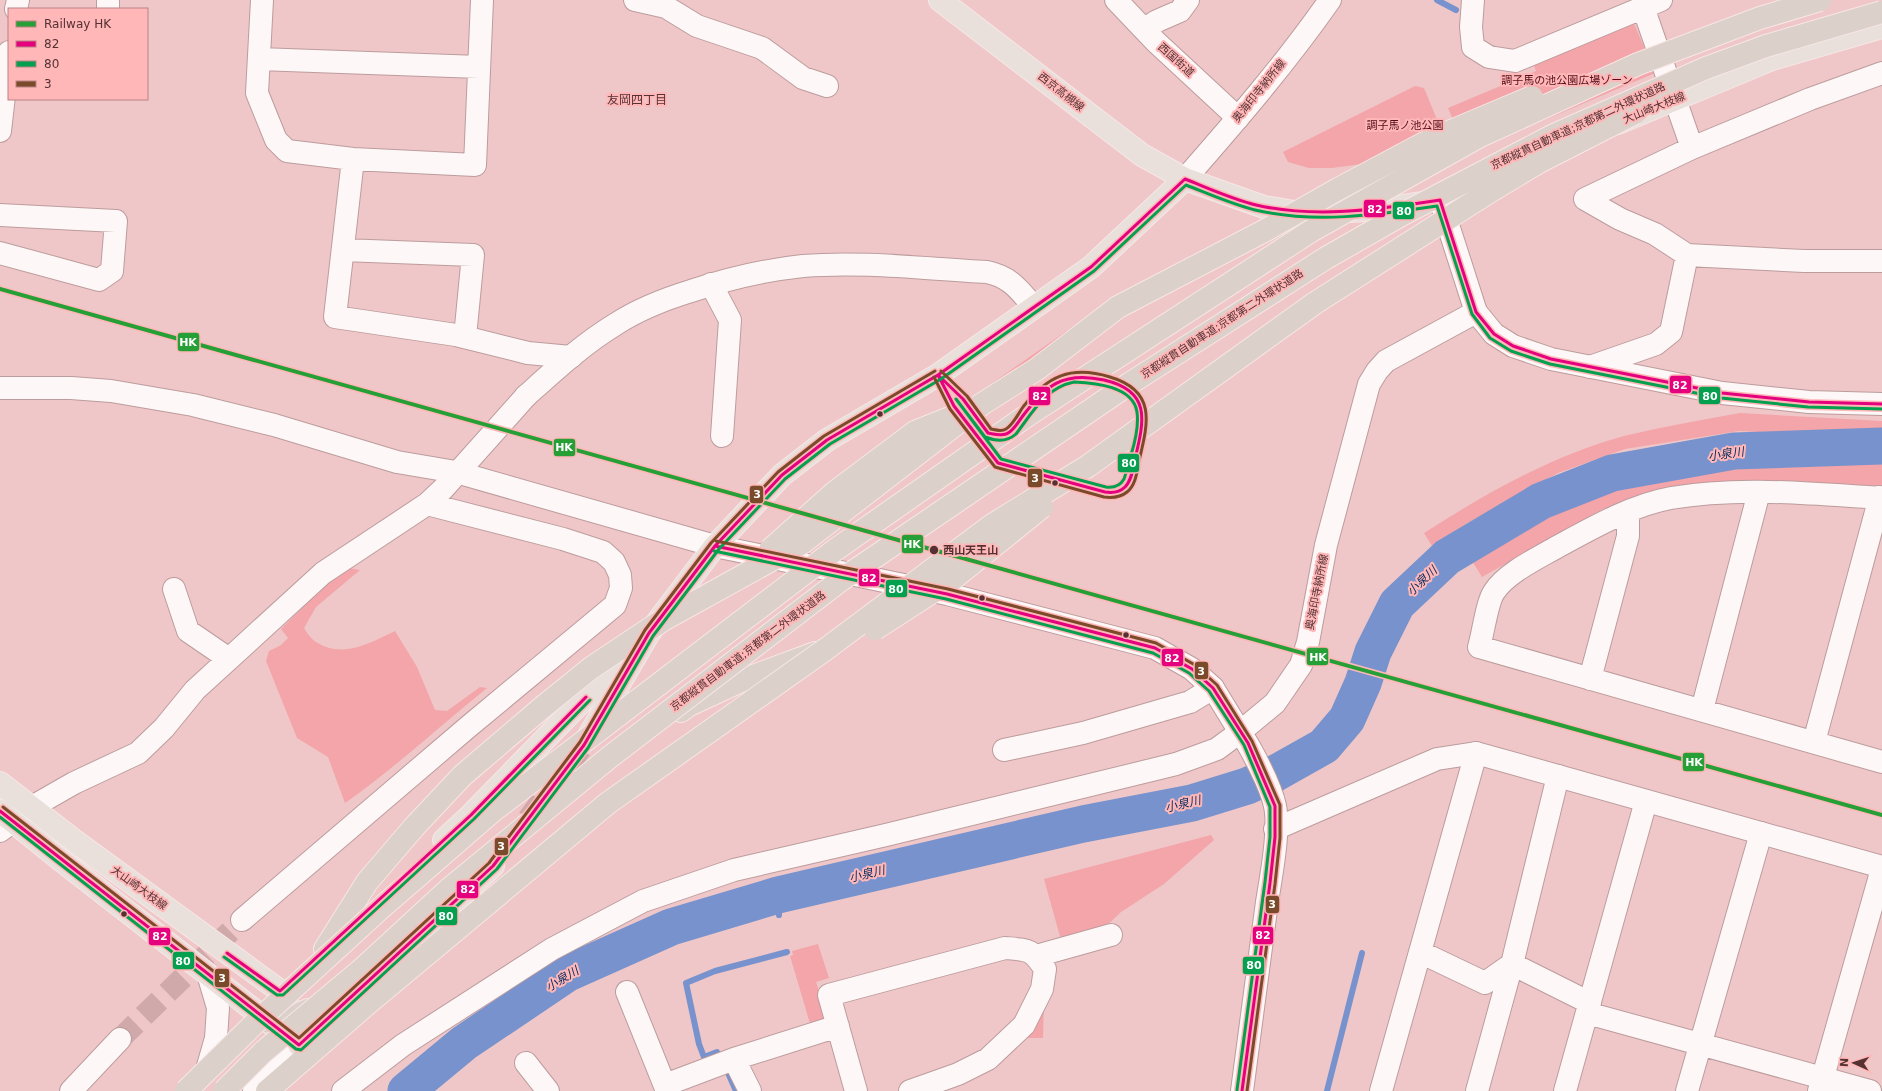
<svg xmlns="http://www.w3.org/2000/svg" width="1882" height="1091" viewBox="0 0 1882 1091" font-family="'DejaVu Sans','Noto Sans JP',sans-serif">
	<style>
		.green { fill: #f3a5a9 }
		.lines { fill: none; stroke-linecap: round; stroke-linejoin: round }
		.stream { stroke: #7792cc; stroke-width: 6 }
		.river { stroke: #7792cc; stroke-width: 37 }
		.minor-tunnel { stroke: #d0a9aa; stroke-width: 22; stroke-dasharray: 22 11; stroke-linecap: butt }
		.primary-tunnel { stroke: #d0a9aa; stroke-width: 22; stroke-dasharray: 22 11; stroke-linecap: butt }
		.minor-casing { stroke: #bd9c9d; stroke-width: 24 }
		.tertiary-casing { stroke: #bd9c9d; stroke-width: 24 }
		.secondary-casing { stroke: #bd9c9d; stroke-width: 24 }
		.primary-casing { stroke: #f8e6e6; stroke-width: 24 }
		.motorway-casing { stroke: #f8e6e6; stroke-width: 24 }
		.minor { stroke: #fdf7f7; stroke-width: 22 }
		.tertiary { stroke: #fdf7f7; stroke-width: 22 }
		.secondary { stroke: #fdf7f7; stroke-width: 22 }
		.primary { stroke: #e9e0dc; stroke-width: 22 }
		.motorway { stroke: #dbd1ca; stroke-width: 22 }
		.motorway-bridge-casing { stroke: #f8e6e6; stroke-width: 24; stroke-linecap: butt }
		.motorway-bridge { stroke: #dbd1ca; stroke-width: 22 }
		.bus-1-casing { stroke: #ffb7b8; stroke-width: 6 }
		.bus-2-casing { stroke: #ffb7b8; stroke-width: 6 }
		.bus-3-casing { stroke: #ffb7b8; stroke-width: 6 }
		.bus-1 { stroke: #e5007d; stroke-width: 3 }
		.bus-2 { stroke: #04a050; stroke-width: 3 }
		.bus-3 { stroke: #7a4b2a; stroke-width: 3 }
		.rail-1-casing { stroke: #ffb7b8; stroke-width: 7 }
		.rail-1 { stroke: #269f36; stroke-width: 4 }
		.bus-dot { fill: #553133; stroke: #ffb7b8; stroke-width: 1.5 }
		.labels { text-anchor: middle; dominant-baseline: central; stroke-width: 4; stroke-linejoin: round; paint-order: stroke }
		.street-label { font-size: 11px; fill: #553133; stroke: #ffb7b8 }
		.park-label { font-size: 11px; fill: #550e19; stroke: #ffb7b8 }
		.stop-label { font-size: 11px; font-weight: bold; fill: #553133; stroke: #ffb7b8; text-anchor: start }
		.neighbourhood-label { font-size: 12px; fill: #553133; stroke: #ffb7b8 }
		.water-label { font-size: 12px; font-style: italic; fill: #032a5e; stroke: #ffb7b8 }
		.line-badge { stroke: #ffb7b8; stroke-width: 1.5 }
		.badge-label { font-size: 11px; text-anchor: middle; font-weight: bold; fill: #fff }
	</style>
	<rect width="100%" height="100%" fill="#efc7c8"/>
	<!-- green -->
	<path class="green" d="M1633 21 1655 73 1467 153 1448 108 1536 71 1533 63Z
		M1415 86 1424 88 1448 146 1377 162 1332 168H1309L1288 162 1283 152Z
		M1075 325 1084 340 1047 348 1000 382 988 396 981 391Z
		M1740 413 1882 421V439L1739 431 1625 449 1558 473 1466 524 1432 546 1424 533C1485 494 1553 455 1624 436 1662 427 1701 420 1740 413Z
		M1803 454 1850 458 1882 459V488L1665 493 1603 509 1482 577 1469 556 1477 546 1543 507 1623 479 1680 467 1735 458Z
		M343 567 360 570 316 607 304 628C307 633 311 639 316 642 343 659 370 643 395 631L417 667 435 710 447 711 480 687 487 688C440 726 395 768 345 803L328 757 297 738 266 661 269 651 281 645 288 638 281 629Z
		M1211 835 1214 840 1164 884 1121 912 1103 929 1061 940 1044 879Z
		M818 944 829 978 816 982 828 1018 811 1027 790 956 793 955 792 951Z
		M1044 1001 1043 1038H1019Z"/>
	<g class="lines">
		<!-- stream -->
		<path class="stream" d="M1437 0 1456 10
			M778 895 779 915
			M717 1052 704 1057 699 1044 686 983 715 971 787 952
			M729 1075 736 1091
			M1327 1091 1362 953"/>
		<!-- river -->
		<path class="river" d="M406 1091 464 1043 568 973 671 927 778 895 1083 824 1192 803 1247 786 1276 773 1324 746 1347 719 1363 683 1373 652 1397 604 1447 557 1541 501 1612 473 1734 451 1882 446"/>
		<!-- minor-tunnel -->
		<path class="minor-tunnel" d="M120 1039 242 920"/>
		<!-- primary-tunnel -->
		<path class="primary-tunnel" d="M528 819 583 746"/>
		<defs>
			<path id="minor" d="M262 0 257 93 276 140 287 151 353 159 475 165 482 0
				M635 0 666 7 697 26 762 48 803 78 827 86
				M1116 0 1156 42 1238 118
				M1473 0 1471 27 1473 47 1489 57 1515 61 1661 0
				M1643 7 1692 148 1810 99 1882 73
				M16 9 18 0
				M108 9V0
				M1145 29 1157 21 1180 11 1188 0
				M259 59 479 67
				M0 131 9 52
				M1692 148 1585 199 1620 219 1655 234 1687 255 1804 261H1882
				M353 159 335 317 456 335 528 353 571 357
				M0 215 116 221 112 271 99 280 0 253
				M343 250 473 255 465 337
				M711 284 730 320 722 436
				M1590 367 1656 344 1671 332 1687 255
				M1882 498C1812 494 1740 486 1671 498 1632 505 1592 528 1557 547 1538 558 1506 573 1494 592 1487 602 1483 634 1479 647L1882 762
				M174 589 188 631 229 659
				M1590 679 1628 536V512
				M1702 710 1759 492
				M1814 742 1880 497
				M1004 750 1083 733 1190 702 1213 688
				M0 831 32 807 74 783 138 753 164 728 195 690 323 573 427 504
				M242 920 468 727 615 605 621 588 620 575 614 562 603 552 563 539 427 504 443 489 526 396
				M1420 952 1485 983 1512 964 1590 1003
				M1036 956 1111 935
				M627 992 667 1091
				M1587 1013 1870 1091
				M526 1063 548 1091
				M665 1085 734 1059
				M71 1091 120 1039
				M343 1091 403 1045 552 949 643 901 734 870 886 835 1176 764 1217 749 1240 732
				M750 1091 734 1059 838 1026
				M856 1091 829 995 1005 948C1029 950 1032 949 1045 969L1042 989 1024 1025 988 1059 958 1074 910 1091
				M1381 1091 1476 753
				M1477 1091 1512 964 1558 776
				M1565 1091 1646 801
				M1687 1091 1761 833"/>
			<path id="tertiary" d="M1476 312 1494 334 1513 346 1551 359 1722 393 1809 402 1882 404
				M0 388H71L111 391 193 405 274 425 397 462 456 472 715 546 947 594 1155 648 1192 669 1213 688 1240 732
				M526 396C555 370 583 344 616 324 639 309 665 299 691 291 727 279 764 270 803 266 863 261 926 269 987 272 1011 277 1019 290 1034 307
				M1275 829 1437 759 1476 753 1882 867
				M208 974 218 1008 216 1038 208 1066
				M254 1091 299 1045
				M1819 1091 1882 869"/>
			<path id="secondary" d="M1185 179C1235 122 1286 63 1330 0
				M1242 1091C1250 1028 1259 965 1267 902 1271 877 1280 830 1275 806 1271 786 1251 748 1240 732L1275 703 1301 665 1308 642 1326 545 1369 384 1377 371 1386 361 1476 312 1440 200"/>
			<path id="primary" d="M940 0 1142 155 1185 179 1264 207 1300 213H1318L1382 209 1422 203
				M1618 123 1772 59 1882 27
				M587 739 649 633 715 546 782 475 827 440 938 375 1091 267 1185 179
				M0 783 76 842 280 991 292 1013 299 1045
				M0 811 62 861 277 1028
				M444 840 471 815 625 657
				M299 1045 493 866"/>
			<path id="motorway" d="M681 711 689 705 745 679 815 653
				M325 949 367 882 415 826 463 775 544 706
				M269 1022 287 1021 308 1010
				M267 1091 366 1005 608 803 710 731"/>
		</defs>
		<!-- minor casing -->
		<use href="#minor" class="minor-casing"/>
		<!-- tertiary casing -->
		<use href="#tertiary" class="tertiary-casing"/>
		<!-- secondary casing -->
		<use href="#secondary" class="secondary-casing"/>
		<!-- primary casing -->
		<use href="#primary" class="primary-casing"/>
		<!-- motorway casing -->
		<use href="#motorway" class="motorway-casing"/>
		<!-- minor -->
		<use href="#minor" class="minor"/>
		<!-- tertiary -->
		<use href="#tertiary" class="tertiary"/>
		<!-- secondary -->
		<use href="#secondary" class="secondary"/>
		<!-- primary -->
		<use href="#primary" class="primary"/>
		<!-- motorway -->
		<use href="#motorway" class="motorway"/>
		<defs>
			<path id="motorway-bridge" d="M770 550 835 492 915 432 955 416
				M875 629 954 578 1042 507
				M544 706 591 668 663 620 802 543 982 404 1037 369 1118 307 1266 230 1338 189 1430 140 1532 97
				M710 731 826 649 992 525 1088 466 1315 303 1494 189 1539 162 1635 113
				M186 1091 253 1025 381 908 494 810 835 550 1028 415 1311 231 1480 136 1638 64 1760 18 1820 0
				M224 1091 263 1052 361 970 449 889 611 756 841 580 1129 384 1326 258 1403 214 1554 135 1706 68 1766 46 1882 12"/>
		</defs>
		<!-- motorway-bridge casing -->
		<use href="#motorway-bridge" class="motorway-bridge-casing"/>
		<!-- motorway-bridge -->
		<use href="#motorway-bridge" class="motorway-bridge"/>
		<defs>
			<path id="bus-1" d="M938 375 963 399 988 433C994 434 1000 436 1006 434 1013 432 1018 422 1022 417 1046 385 1063 371 1104 380 1152 391 1144 421 1135 459 1133 468 1132 480 1125 487 1120 492 1112 493 1105 492L998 463 954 406Z
				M715 546 947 594 1155 648 1192 669 1213 688 1248 743 1275 806V837L1270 883 1242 1091
				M0 811 299 1045 493 866 584 745 649 633 715 546 782 475 827 440 938 375 1091 267 1185 179C1208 188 1232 199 1256 205 1317 219 1379 209 1440 200L1476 312 1494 334 1513 346 1551 359 1722 393 1809 402 1882 404
				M227 953 280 991 471 815 586 697"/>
			<path id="bus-2" d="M1074 382C1095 383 1133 386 1137 412 1139 426 1135 442 1131 455 1128 463 1127 471 1124 479 1120 486 1114 488 1106 487L1001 459 956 399 985 437C995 441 1007 442 1016 434 1033 412 1045 388 1074 382Z
				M714 551 946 599 1153 653 1189 673 1209 691 1244 745 1270 807V837L1265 882 1237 1090
				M0 817 296 1049 301 1050 497 869 588 748 653 636 719 549 785 479 830 444 941 379 1094 271 1186 185C1209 194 1231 204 1255 210 1315 224 1376 215 1437 206L1472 314 1490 338 1511 351 1550 364 1721 398 1808 407 1882 409
				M224 957 277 995H283L474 819 590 700"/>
			<path id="bus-3" d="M934 377 950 409 995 467 1104 497C1112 498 1121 497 1127 492 1136 485 1137 471 1139 461 1148 423 1157 391 1110 377 1071 365 1047 376 1023 407 1018 414 1013 425 1006 429 1001 432 996 430 991 429L967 396 941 371
				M716 541 948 589 1156 643 1195 665 1217 685 1252 741 1280 805V838L1275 884 1247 1091
				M3 807 299 1038 489 863 580 742 645 630 711 543 778 472 824 436 935 371"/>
		</defs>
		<!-- bus-1 casing -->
		<use href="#bus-1" class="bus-1-casing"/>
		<!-- bus-2 casing -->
		<use href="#bus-2" class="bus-2-casing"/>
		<!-- bus-3 casing -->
		<use href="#bus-3" class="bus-3-casing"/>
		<!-- bus-1 -->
		<use href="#bus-1" class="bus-1"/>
		<!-- bus-2 -->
		<use href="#bus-2" class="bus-2"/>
		<!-- bus-3 -->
		<use href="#bus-3" class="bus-3"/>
		<defs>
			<path id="rail-1" d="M0 289C627 466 1255 638 1882 815"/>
		</defs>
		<!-- rail-1 casing -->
		<use href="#rail-1" class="rail-1-casing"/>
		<!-- rail-1 -->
		<use href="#rail-1" class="rail-1"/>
	</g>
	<!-- markers -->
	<g class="bus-dot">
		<circle cx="880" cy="414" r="3.5"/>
		<circle cx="1055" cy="483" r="3.5"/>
		<circle cx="934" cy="550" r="5"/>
		<circle cx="982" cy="598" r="3.5"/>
		<circle cx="1126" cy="635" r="3.5"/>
		<circle cx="124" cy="914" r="3.5"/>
	</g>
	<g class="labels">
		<!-- street labels -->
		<g class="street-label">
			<text transform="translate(1176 60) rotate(42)">西国街道</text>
			<text transform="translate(1259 91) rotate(-51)">奥海印寺納所線</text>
			<text transform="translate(1061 92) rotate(38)">西京高槻線</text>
			<text transform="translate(1654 108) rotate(-22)">大山崎大枝線</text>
			<text transform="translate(1578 126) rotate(-25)">京都縦貫自動車道;京都第二外環状道路</text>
			<text transform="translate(1222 324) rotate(-33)">京都縦貫自動車道;京都第二外環状道路</text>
			<text transform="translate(1317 592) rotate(-79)">奥海印寺納所線</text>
			<text transform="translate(748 651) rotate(-37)">京都縦貫自動車道;京都第二外環状道路</text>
			<text transform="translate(139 888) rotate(36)">大山崎大枝線</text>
		</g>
		<!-- park labels -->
		<g class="park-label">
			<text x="1567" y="80">調子馬の池公園広場ゾーン</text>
			<text x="1405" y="125">調子馬ノ池公園</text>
		</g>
		<!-- stop labels -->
		<g class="stop-label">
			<text x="943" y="550">西山天王山</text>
		</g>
		<!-- neighbourhood labels -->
		<g class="neighbourhood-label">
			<text x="637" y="100">友岡四丁目</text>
		</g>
		<!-- water labels -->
		<g class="water-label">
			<text transform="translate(1726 454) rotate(-8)">小泉川</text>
			<text transform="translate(1422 581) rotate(-43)">小泉川</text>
			<text transform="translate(1183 804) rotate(-13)">小泉川</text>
			<text transform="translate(867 874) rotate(-13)">小泉川</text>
			<text transform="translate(562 979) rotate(-31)">小泉川</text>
		</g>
	</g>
	<g class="line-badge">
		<rect x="1363" y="199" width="23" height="19" rx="4" fill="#e5007d"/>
		<rect x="1392" y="201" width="23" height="19" rx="4" fill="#04a050"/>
		<rect x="177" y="332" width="23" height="20" rx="4" fill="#269f36"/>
		<rect x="1669" y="375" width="23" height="19" rx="4" fill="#e5007d"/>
		<rect x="1698" y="386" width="23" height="19" rx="4" fill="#04a050"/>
		<rect x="1028" y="386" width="23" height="20" rx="4" fill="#e5007d"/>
		<rect x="553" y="438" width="23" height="19" rx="4" fill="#269f36"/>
		<rect x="1117" y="453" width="23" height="20" rx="4" fill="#04a050"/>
		<rect x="1027" y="468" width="16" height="20" rx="4" fill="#7a4b2a"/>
		<rect x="749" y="485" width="15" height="19" rx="4" fill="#7a4b2a"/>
		<rect x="901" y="534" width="23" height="20" rx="4" fill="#269f36"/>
		<rect x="858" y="568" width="22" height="19" rx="4" fill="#e5007d"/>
		<rect x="885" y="579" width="23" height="19" rx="4" fill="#04a050"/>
		<rect x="1306" y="647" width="23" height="19" rx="4" fill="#269f36"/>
		<rect x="1161" y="648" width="23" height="19" rx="4" fill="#e5007d"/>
		<rect x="1194" y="661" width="15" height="19" rx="4" fill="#7a4b2a"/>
		<rect x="1682" y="752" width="23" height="20" rx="4" fill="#269f36"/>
		<rect x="494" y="837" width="15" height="19" rx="4" fill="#7a4b2a"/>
		<rect x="456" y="880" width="23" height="19" rx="4" fill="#e5007d"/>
		<rect x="1265" y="895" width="15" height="19" rx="4" fill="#7a4b2a"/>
		<rect x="435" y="906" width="23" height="20" rx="4" fill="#04a050"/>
		<rect x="1252" y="926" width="22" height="19" rx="4" fill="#e5007d"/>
		<rect x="148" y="927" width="23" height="19" rx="4" fill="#e5007d"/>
		<rect x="172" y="951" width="23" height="19" rx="4" fill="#04a050"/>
		<rect x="1242" y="956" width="23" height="19" rx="4" fill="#04a050"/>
		<rect x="214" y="968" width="16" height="20" rx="4" fill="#7a4b2a"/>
	</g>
	<g class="badge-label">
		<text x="1375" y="213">82</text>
		<text x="1404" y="215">80</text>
		<text x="188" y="346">HK</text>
		<text x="1680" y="389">82</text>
		<text x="1710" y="400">80</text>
		<text x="1040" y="400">82</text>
		<text x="564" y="451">HK</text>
		<text x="1129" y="467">80</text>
		<text x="1035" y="482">3</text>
		<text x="757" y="498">3</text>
		<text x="912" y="548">HK</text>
		<text x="869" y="582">82</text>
		<text x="896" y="593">80</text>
		<text x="1318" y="661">HK</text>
		<text x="1172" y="662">82</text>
		<text x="1201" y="675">3</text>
		<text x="1694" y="766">HK</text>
		<text x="501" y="850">3</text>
		<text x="468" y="893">82</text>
		<text x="1272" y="908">3</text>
		<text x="446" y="920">80</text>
		<text x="1263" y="939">82</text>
		<text x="160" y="940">82</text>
		<text x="183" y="965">80</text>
		<text x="1254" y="969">80</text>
		<text x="222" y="982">3</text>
	</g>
	<!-- legend -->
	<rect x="8" y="8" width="140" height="92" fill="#ffb7b8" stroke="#bb8183"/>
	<rect x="16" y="21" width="20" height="6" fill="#269f36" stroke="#bb8183"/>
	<text x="44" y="28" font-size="12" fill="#553133">Railway HK</text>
	<rect x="16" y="41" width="20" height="6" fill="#e5007d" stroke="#bb8183"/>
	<text x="44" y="48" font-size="12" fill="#553133">82</text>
	<rect x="16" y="61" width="20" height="6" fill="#04a050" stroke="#bb8183"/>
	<text x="44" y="68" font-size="12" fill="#553133">80</text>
	<rect x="16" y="81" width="20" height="6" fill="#7a4b2a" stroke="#bb8183"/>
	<text x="44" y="88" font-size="12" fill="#553133">3</text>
	<!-- north arrow -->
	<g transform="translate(1854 1063) rotate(273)" stroke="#ffb7b8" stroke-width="3" paint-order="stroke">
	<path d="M0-3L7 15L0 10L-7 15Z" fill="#553133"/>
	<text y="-6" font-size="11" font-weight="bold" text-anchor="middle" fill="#553133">N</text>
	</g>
</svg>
